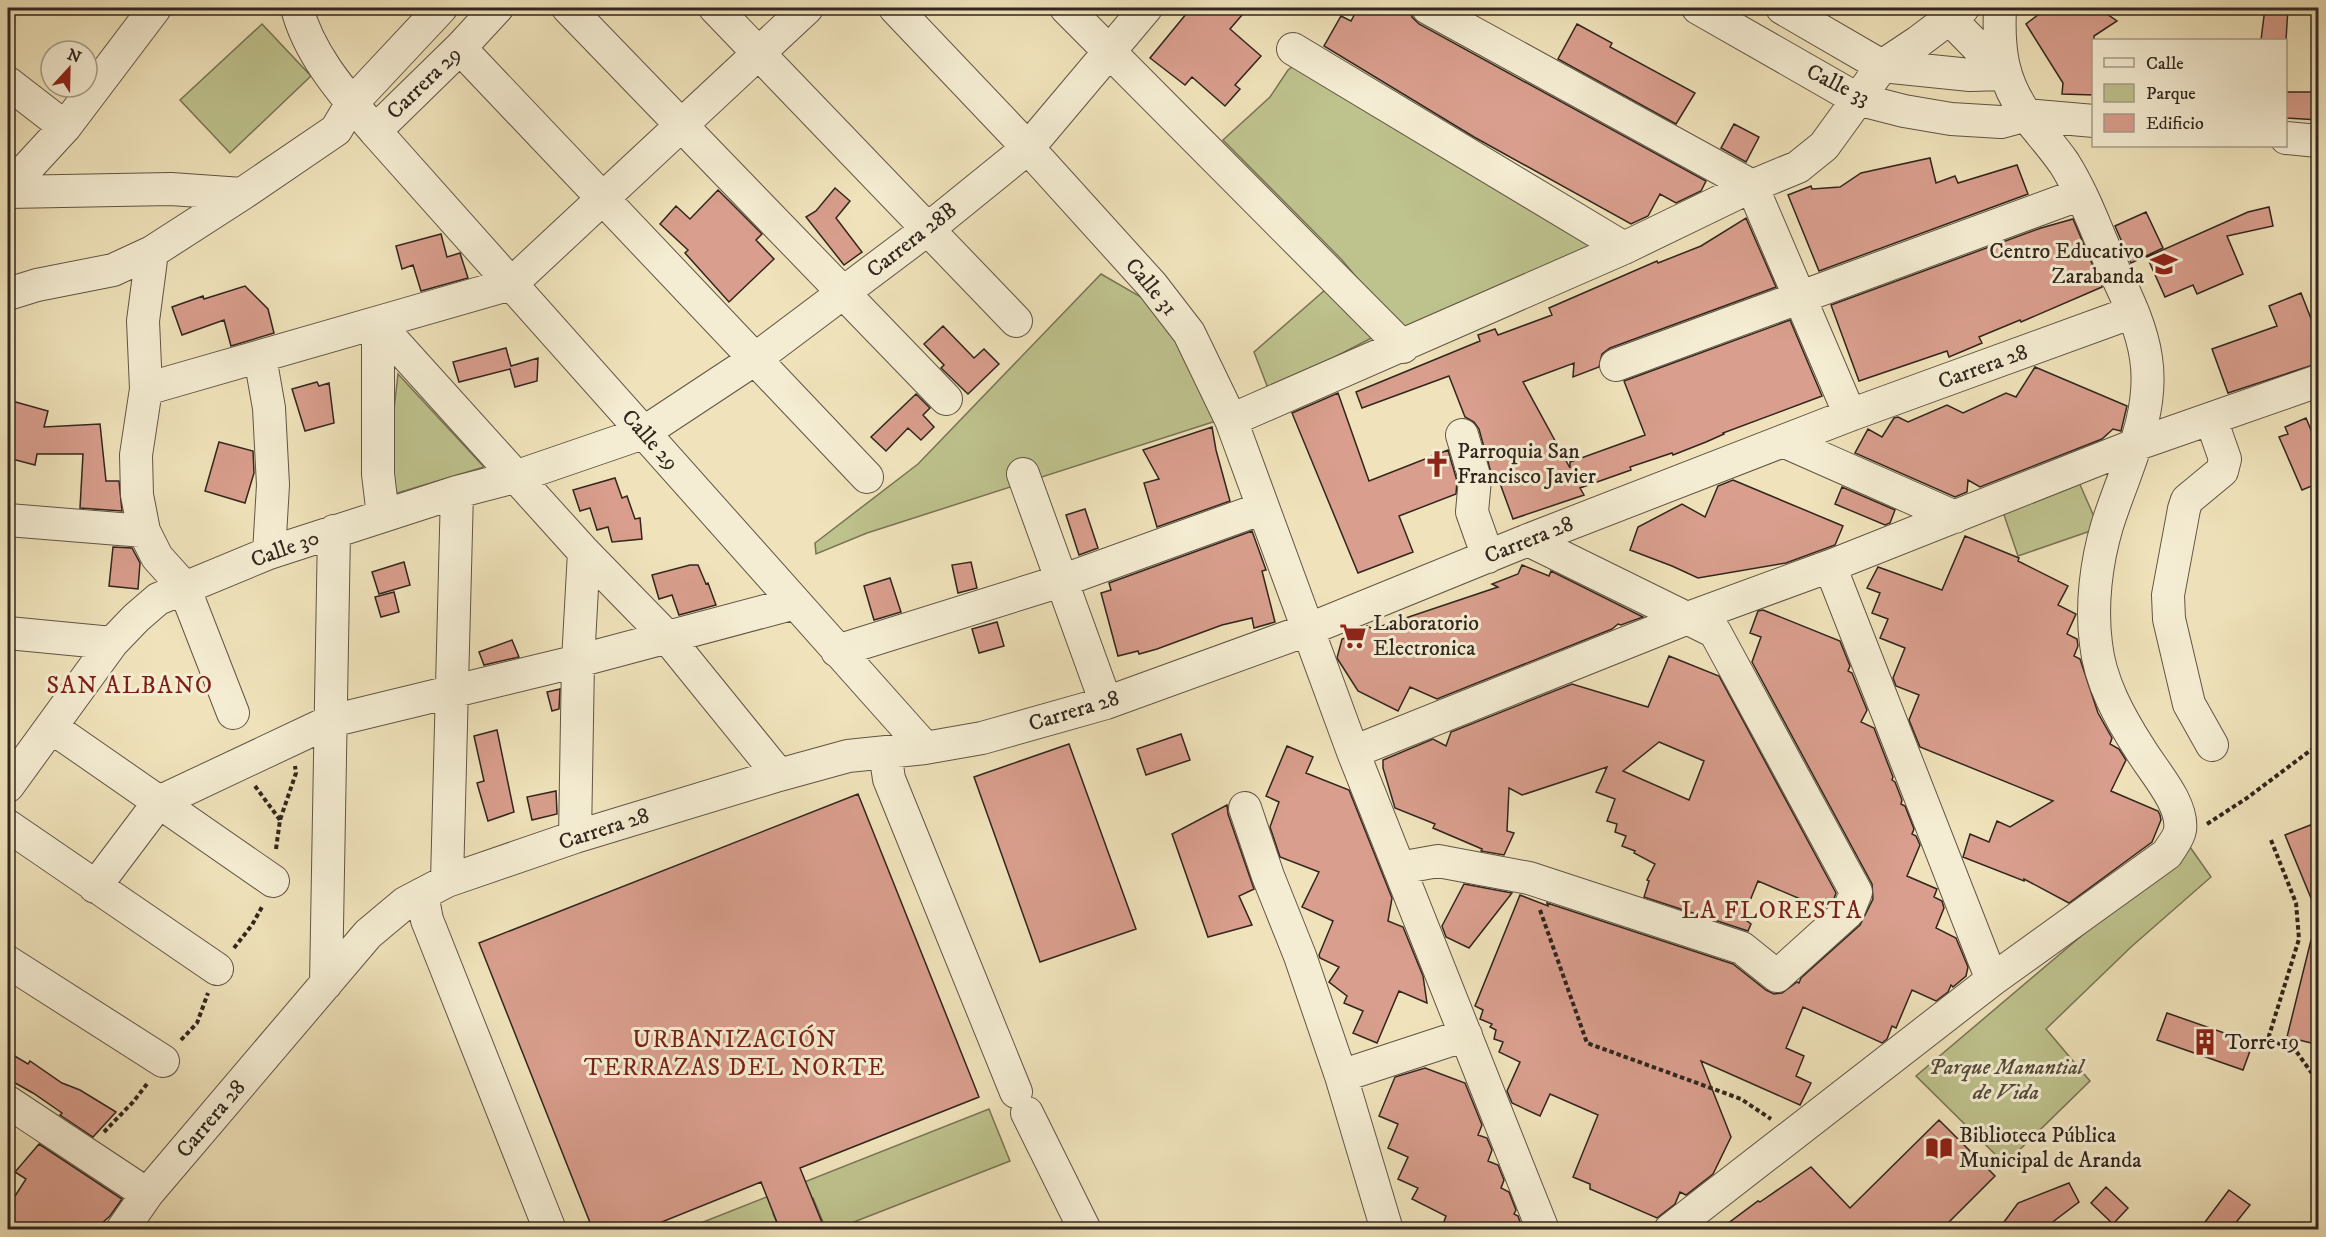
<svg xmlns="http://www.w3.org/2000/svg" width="2326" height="1237" viewBox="0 0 2326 1237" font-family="'IM FELL DW Pica',serif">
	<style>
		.green { fill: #bec28d; stroke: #787456; stroke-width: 1.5 }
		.building { fill: #d99e8d; stroke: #31261e; stroke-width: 1.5; fill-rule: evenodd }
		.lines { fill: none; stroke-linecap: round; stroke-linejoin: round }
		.minor-casing { stroke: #615545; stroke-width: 34 }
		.path { stroke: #31261e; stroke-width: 4; stroke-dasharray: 4.5 3; stroke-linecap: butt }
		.minor { stroke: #f5edd3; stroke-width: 32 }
		.labels { text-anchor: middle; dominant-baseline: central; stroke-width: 6; stroke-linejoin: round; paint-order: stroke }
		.street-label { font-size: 22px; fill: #31261e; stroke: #f5edd3 }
		.poi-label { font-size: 22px; fill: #31261e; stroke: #f5edd3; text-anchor: start }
		.park-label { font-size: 22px; font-style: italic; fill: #544d3a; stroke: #f5edd3 }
		.neighbourhood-label { font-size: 24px; letter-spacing: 1.5px; fill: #7a1f14; stroke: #f5edd3 }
	</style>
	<rect width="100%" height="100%" fill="#f0e3bb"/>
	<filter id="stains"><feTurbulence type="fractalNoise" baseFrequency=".00333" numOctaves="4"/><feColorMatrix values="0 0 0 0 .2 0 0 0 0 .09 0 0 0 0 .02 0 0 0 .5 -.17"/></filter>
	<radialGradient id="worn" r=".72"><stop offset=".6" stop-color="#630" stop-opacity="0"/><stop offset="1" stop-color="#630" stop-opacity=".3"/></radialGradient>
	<!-- green -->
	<path class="green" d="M262 24 311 76 230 153 180 100Z
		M1297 63 1600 244 1405 335 1342 260 1223 140 1270 97 1288 70Z
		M1101 274 1141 297 1170 326 1216 421 867 533 816 554 815 543 918 464Z
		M1333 283 1383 332 1269 391 1254 352Z
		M398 374 484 467 384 497Z
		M2078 480 2099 528 2018 556 2001 506Z
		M2190 847 2211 877 2131 947 2046 1029 2090 1081 2005 1164 1916 1076 2099 921Z
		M989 1109 1010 1161 836 1229H826L813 1198 773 1214 780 1229 683 1230Z"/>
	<!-- building -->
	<path class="building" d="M1191 8H1248L1230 29 1261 56 1235 85 1240 89 1225 106 1192 77 1185 85 1150 58Z
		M1358 8H1410L1412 17 1419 24 1706 181 1701 191 1676 203 1660 194 1648 216 1631 224 1474 137 1324 46 1341 16 1351 21Z
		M2047 8H2098L2117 21 2094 36V95L2062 94 2063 83 2026 24Z
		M2265 8H2288L2286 40H2261Z
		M1577 24 1612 43 1610 47 1695 93 1676 124 1558 59Z
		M2286 92H2319V120L2286 118Z
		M1734 124 1759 137 1746 162 1721 148Z
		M1930 158 1936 183 1955 176 1958 183 2017 165 2028 194 1819 271 1788 195 1811 186 1812 189 1840 187 1861 173Z
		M835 188 850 201 836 218 862 252 844 265 806 217 816 211Z
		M718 190 762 234 756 240 774 259 729 302 685 253 688 250 660 224 676 206 690 219Z
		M2269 207 2273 226 2227 236 2243 274 2197 294 2193 285 2165 297 2147 257 2248 212Z
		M2146 212 2163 248 2131 263 2115 226Z
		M1746 218 1776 287 1610 348 1602 354 1599 367 1573 377 1574 363 1523 382 1570 468V462L1645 435 1624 381 1790 320 1822 396 1723 433 1724 434 1706 442 1673 455 1672 453 1630 467 1631 470 1580 488 1584 495 1513 519 1498 478 1493 480 1479 429 1474 422 1465 417 1449 376 1362 408 1356 392 1480 341 1478 335 1495 329 1498 335 1552 315 1549 308 1657 261 1658 263 1701 246Z
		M2073 219 2102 287 2021 322 2020 320 1979 337 1982 343 1949 357 1947 351 1859 381 1831 305 2041 228Z
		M441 234 447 257 460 253 468 278 421 291 413 265 402 269 396 246Z
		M245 286 268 309 274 333 231 346 224 320 182 335 172 307 203 296 204 299Z
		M2301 293 2319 339V363L2228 393 2212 349 2277 326 2269 306Z
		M943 326 974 358 984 349 999 364 968 394 941 368 944 365 924 344Z
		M506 348 511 366 538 358 537 381 515 387 510 369 459 382 453 362Z
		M2035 367 2127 406 2121 431 2113 429 2102 439 1980 487 1968 480 1967 492 1955 497 1855 453 1868 429 1882 437 1894 418 1898 417 1908 422 1947 405 1963 413 2006 393 2016 397Z
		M317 382 319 386 329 383 334 423 305 431 292 389Z
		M1338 393 1369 481 1448 450 1457 481 1456 494 1399 516 1413 552 1358 573 1292 413Z
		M916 394 930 408 923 415 934 427 921 440 908 428 886 451 871 437Z
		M12 401 48 411 44 427 100 424 106 481H119L122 511 80 508 83 454H37L35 465 8 458V420Z
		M2306 418 2311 430 2319 426V483L2302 490 2279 437 2288 434 2285 427Z
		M1212 427 1216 450 1230 501 1157 527 1144 483 1159 479 1143 450Z
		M219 442 253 451 254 473 245 503 205 491Z
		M615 478 622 498 627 496 635 519 640 518 642 539 612 542 608 527 597 530 590 508 580 511 573 490Z
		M1733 480 1843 526 1835 545 1786 563 1698 578 1672 566 1630 550 1638 527 1682 504 1705 517 1718 486Z
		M1842 487 1895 510 1890 523 1885 525 1835 504Z
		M1085 509 1098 548 1079 555 1066 515Z
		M1252 531 1266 570 1262 571 1275 622 1254 628 1252 618 1222 625 1157 649 1139 654 1138 651 1118 656 1101 593 1111 590 1109 583Z
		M1965 536 2019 558 2018 561 2068 586 2058 605 2076 614 2067 634 2077 639 2078 646 2074 656 2080 659 2098 713 2112 738 2110 744 2119 749 2126 760 2111 791 2158 811 2160 815 2161 820 2152 842 2069 903 2024 879V881L1963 857 1970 834 1989 842 1997 821 2010 827 2053 801 1920 747 1909 720 1919 695 1896 686 1893 678 1905 648 1880 638 1888 619 1872 613 1880 593 1867 588 1878 567 1942 590Z
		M113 547 132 548 140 563 138 589 109 586Z
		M404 562 410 585 379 594 372 572Z
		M971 562 977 588 958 593 952 565Z
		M690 565H698L706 584 708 583 716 605 679 615 672 595 659 599 652 575Z
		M1522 565 1549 576 1551 571 1643 617 1621 625 1618 624 1612 629 1437 699 1410 687 1398 711 1358 691 1337 658 1342 639 1361 633 1367 626 1373 629 1498 587 1492 584 1518 574Z
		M890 578 901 612 874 620 864 586Z
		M394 592 399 612 381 617 375 597Z
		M1763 610 1840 641 1850 666 1848 671 1852 673 1867 710 1861 722 1874 728 1893 777 1892 780 1895 782 1902 800 1901 804 1905 806 1914 829 1912 834 1916 836 1920 845 1907 876 1937 889 1934 897 1942 901 1944 908 1936 928 1956 938 1968 967 1966 976 1953 987 1951 985 1948 992 1936 1001 1912 990 1896 1028 1892 1026 1887 1039 1882 1043 1803 1007 1786 1048 1804 1056 1796 1076 1811 1083 1800 1105 1701 1061 1731 1137 1713 1174 1686 1195 1680 1192 1675 1204 1657 1218 1590 1189V1184L1573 1177 1598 1115 1550 1094 1540 1116 1512 1103 1507 1091 1520 1062 1499 1052 1503 1042 1494 1039 1496 1030 1490 1027 1492 1024 1480 1019 1483 1010 1475 1006 1520 895 1548 906 1547 903 1733 964 1766 990 1774 994 1782 993 1797 982 1799 983 1801 978 1860 925 1873 899 1872 884 1752 662 1761 637 1750 633 1758 611Z
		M997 622 1004 646 979 653 972 629Z
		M512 640 519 657 484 665 479 652Z
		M1669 656 1719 676 1836 893 1833 901 1824 909 1758 881 1743 918 1751 924 1748 931 1644 897 1649 881 1647 880 1655 864 1634 853 1635 851 1622 846 1626 836 1615 832 1617 824 1607 821 1615 799 1596 792 1607 767 1522 795 1509 788 1507 831 1514 833 1504 855 1481 851 1482 849 1433 828 1435 824 1395 808 1383 768V760L1433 739 1446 746 1451 732 1572 684 1648 707ZM1659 742 1704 761 1689 800 1623 771Z
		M560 689 559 709 552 711 547 692Z
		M497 730 514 812 488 821 477 783 484 781 474 736Z
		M1181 734 1190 760 1146 775 1137 749Z
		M1069 744 1136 929 1040 962 974 777Z
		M1287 746 1313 757 1306 773 1349 790 1392 898 1388 921 1403 927 1423 976 1427 1003 1399 991 1377 1043 1353 1033 1363 1011 1344 1003 1347 996 1329 982 1339 967 1320 958 1319 955 1333 921 1302 907 1319 872 1280 857 1270 827 1279 802 1266 796Z
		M556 791 557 814 532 820 527 797Z
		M858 794 979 1097 800 1168 825 1230H780L761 1182 642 1230H593L479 943Z
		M1227 805 1228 814 1254 889 1239 896 1252 925 1208 937 1172 834Z
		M2313 824 2319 838 2318 915 2285 835Z
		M1464 884 1512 893 1469 948 1446 937 1442 926Z
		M2311 940H2319V1045L2287 1037Z
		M2167 1013 2253 1043 2243 1070 2157 1040Z
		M8 1052 28 1064 30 1061 62 1083 80 1090 116 1112 93 1137 60 1115 62 1113 33 1093 8 1079Z
		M1425 1068 1465 1083 1482 1125 1478 1135 1487 1138 1492 1150 1488 1161 1498 1165 1504 1180 1501 1188 1509 1192 1516 1210 1514 1214 1518 1216 1523 1230H1441L1446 1216 1412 1199 1418 1188 1398 1179 1408 1157 1388 1148 1398 1124 1379 1116 1395 1077Z
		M1939 1120 1995 1176 1941 1230H1719L1758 1201 1760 1202 1811 1167 1850 1208Z
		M39 1144 122 1199 110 1216 94 1230H8V1207L26 1179 15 1172Z
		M2069 1183 2079 1202 2042 1230H1998L2018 1203Z
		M2106 1187 2128 1208 2113 1224 2091 1203Z
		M2229 1190 2250 1205 2230 1230H2199Z"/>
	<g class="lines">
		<defs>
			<path id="minor" d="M297 8C309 55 344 94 375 131L925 748
				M568 8 946 399
				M715 8 1016 321
				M895 8 1028 148 1152 285 1189 333 1231 420 1353 752 1543 1230
				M1066 8 1403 347
				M1428 8 1752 186 1850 415
				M1698 8 1857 99 1904 111 1951 119 2001 122 2027 115 2094 121
				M1782 8 1882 66 1970 75 2004 74
				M1943 8 1949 18 2004 74
				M460 48 867 477
				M1293 49 1624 248
				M8 83 65 127
				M375 131 460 48 497 8
				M2286 138 2318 141
				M8 189 65 127 155 8
				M8 192 171 189 242 194
				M152 252 143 321 146 389 136 455 137 495 144 531 157 557 184 587 233 713
				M8 294 37 285 113 270 152 252 242 194 336 130 352 103 441 8
				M378 324 584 552 667 637 779 775
				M378 324V474L383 516
				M260 357 269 408 273 485 269 553
				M1616 365 2081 194
				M146 389 511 284 807 8
				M2211 419 2225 459 2222 471 2187 500 2184 509 2168 595 2169 619 2189 704 2212 745
				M1231 420 1624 248 1752 186 1798 167 1824 146 1882 66 1918 42 1963 8
				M1462 435 1475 479 1472 512 1488 557
				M1783 441 1955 517
				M1023 474 1106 703
				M8 520 144 531
				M1830 566 1992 980
				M8 633 112 643
				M837 651 1061 581 1263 508
				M51 727 273 881
				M885 752 889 779 1016 1092
				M1353 752 1688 618 1830 566 2135 445 2318 381
				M8 786 112 643 136 618 158 599 269 553 457 492 515 477 643 433 755 359 928 229 1028 148 1146 8
				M1245 808 1268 876 1300 956 1341 1076 1387 1230
				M8 826 217 969
				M575 837 578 661 584 552
				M1399 868 1438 861 1529 878 1742 948 1777 976 1848 912 1856 892 1715 632 1528 540
				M447 881 457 492
				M95 887 159 802 331 721 578 661 795 603
				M422 894 427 920 550 1230
				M8 962 163 1061
				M326 984 334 531
				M1341 1076 1466 1035
				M8 1102 147 1194
				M1027 1113 1085 1230
				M122 1230 147 1194 368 934 405 903 447 881 575 837 779 775 848 756 925 748 982 738 1106 703 1307 630 1528 540 1850 415 2133 312
				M1670 1230 1992 980 2167 854C2171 847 2179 838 2180 830 2184 804 2153 771 2140 749 2120 718 2100 682 2096 644 2091 606 2096 563 2107 526 2124 471 2155 416 2146 358 2141 323 2123 290 2109 259 2095 227 2083 193 2064 163 2053 147 2039 132 2027 116 2002 81 1998 50 2000 8"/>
		</defs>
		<!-- minor casing -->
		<use href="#minor" class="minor-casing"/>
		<!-- path -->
		<path class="path" d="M255 786 280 820
			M2207 824 2247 798 2311 750 2318 747
			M2271 840 2296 903 2299 939 2268 1039 2296 1051 2311 1072 2318 1074
			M276 849 280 820 296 773 295 766
			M1540 910 1587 1043 1741 1099 1771 1119
			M234 948 252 925 263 905
			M181 1040 197 1023 208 993
			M104 1132 133 1102 147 1084"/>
		<!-- minor -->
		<use href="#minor" class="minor"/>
	</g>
	<!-- icons -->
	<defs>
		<symbol id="school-bare" viewBox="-9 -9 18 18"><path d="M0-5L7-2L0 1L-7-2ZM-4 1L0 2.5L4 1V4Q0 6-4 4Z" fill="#8f2418" stroke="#f5edd3" stroke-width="2.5" paint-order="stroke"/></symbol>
		<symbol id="church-bare" viewBox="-9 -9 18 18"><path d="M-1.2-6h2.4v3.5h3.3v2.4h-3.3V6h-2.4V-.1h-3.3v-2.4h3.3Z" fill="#8f2418" stroke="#f5edd3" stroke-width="2.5" paint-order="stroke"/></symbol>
		<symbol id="supermarket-bare" viewBox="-9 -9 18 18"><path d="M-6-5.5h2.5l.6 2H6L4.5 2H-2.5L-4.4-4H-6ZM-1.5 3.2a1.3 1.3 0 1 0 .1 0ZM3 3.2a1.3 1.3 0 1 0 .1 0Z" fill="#8f2418" stroke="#f5edd3" stroke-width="2.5" paint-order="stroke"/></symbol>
		<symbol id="building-bare" viewBox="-9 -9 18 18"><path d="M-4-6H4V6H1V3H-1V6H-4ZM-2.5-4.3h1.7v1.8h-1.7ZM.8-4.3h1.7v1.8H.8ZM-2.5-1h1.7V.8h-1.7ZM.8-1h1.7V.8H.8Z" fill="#8f2418" stroke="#f5edd3" stroke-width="2.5" paint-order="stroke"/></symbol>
		<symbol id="library-bare" viewBox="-9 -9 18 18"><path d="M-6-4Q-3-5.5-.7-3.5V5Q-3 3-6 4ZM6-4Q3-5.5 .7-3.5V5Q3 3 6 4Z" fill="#8f2418" stroke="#f5edd3" stroke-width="2.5" paint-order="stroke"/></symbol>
	</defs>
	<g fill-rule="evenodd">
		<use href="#school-bare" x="2145" y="245" width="38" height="38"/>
		<use href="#church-bare" x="1418" y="445" width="38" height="38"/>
		<use href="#supermarket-bare" x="1334" y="617" width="38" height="38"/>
		<use href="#building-bare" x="2186" y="1023" width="38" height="38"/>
		<use href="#library-bare" x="1920" y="1129" width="38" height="38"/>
	</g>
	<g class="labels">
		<!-- street labels -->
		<g class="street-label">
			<text transform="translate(424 83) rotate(-44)">Carrera 29</text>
			<text transform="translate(1838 85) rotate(26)">Calle 33</text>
			<text transform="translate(912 240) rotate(-38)">Carrera 28B</text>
			<text transform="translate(1151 287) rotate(50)">Calle 31</text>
			<text transform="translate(1983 367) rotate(-20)">Carrera 28</text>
			<text transform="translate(650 440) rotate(48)">Calle 29</text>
			<text transform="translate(1529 540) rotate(-22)">Carrera 28</text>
			<text transform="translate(285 549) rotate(-20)">Calle 30</text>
			<text transform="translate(1074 711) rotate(-17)">Carrera 28</text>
			<text transform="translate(604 829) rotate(-18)">Carrera 28</text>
			<text transform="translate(211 1119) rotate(-50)">Carrera 28</text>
		</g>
		<!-- poi labels -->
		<g class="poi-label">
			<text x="2144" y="251" text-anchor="end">Centro Educativo<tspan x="2144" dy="25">Zarabanda</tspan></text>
			<text x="1457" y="451">Parroquia San<tspan x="1457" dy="25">Francisco Javier</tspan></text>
			<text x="1373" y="623">Laboratorio<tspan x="1373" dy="25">Electronica</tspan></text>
			<text x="2225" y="1042">Torre 19</text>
			<text x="1959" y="1135">Biblioteca Pública<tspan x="1959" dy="25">Municipal de Aranda</tspan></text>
		</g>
		<!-- park labels -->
		<g class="park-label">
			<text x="2006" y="1067">Parque Manantial<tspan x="2006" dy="25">de Vida</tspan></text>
		</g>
		<!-- neighbourhood labels -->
		<g class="neighbourhood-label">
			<text x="130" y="686">SAN ALBANO</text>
			<text x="1772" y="911">LA FLORESTA</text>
			<text x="735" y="1040">URBANIZACIÓN<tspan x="735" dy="28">TERRAZAS DEL NORTE</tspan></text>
		</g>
	</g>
	<!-- margin -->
	<rect width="2326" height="1237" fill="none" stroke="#f0e3bb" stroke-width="30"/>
	<rect x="9" y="9" width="2308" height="1219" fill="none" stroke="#31261e" stroke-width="3"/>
	<rect x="15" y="15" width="2296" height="1207" fill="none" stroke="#31261e" stroke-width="1.5"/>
	<!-- legend -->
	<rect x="2092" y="39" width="195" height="108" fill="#f5edd3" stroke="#a79d8b" stroke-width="1.5"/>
	<rect x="2104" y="58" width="30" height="9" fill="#f5edd3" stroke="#a79d8b" stroke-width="1.5"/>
	<text x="2146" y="69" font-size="18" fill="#31261e">Calle</text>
	<rect x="2104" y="84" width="30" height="18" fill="#bec28d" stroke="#a79d8b" stroke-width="1.5"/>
	<text x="2146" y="99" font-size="18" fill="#31261e">Parque</text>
	<rect x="2104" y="114" width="30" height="18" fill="#d99e8d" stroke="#a79d8b" stroke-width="1.5"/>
	<text x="2146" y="129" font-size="18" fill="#31261e">Edificio</text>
	<!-- north arrow -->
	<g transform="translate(69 69) rotate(22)"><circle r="28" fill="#f5edd3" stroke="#a79d8b" stroke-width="1.5"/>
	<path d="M0-4.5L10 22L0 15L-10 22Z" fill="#8f2418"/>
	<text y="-9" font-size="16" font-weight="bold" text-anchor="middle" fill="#31261e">N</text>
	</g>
	<rect width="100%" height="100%" filter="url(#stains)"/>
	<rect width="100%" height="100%" fill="url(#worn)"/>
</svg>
